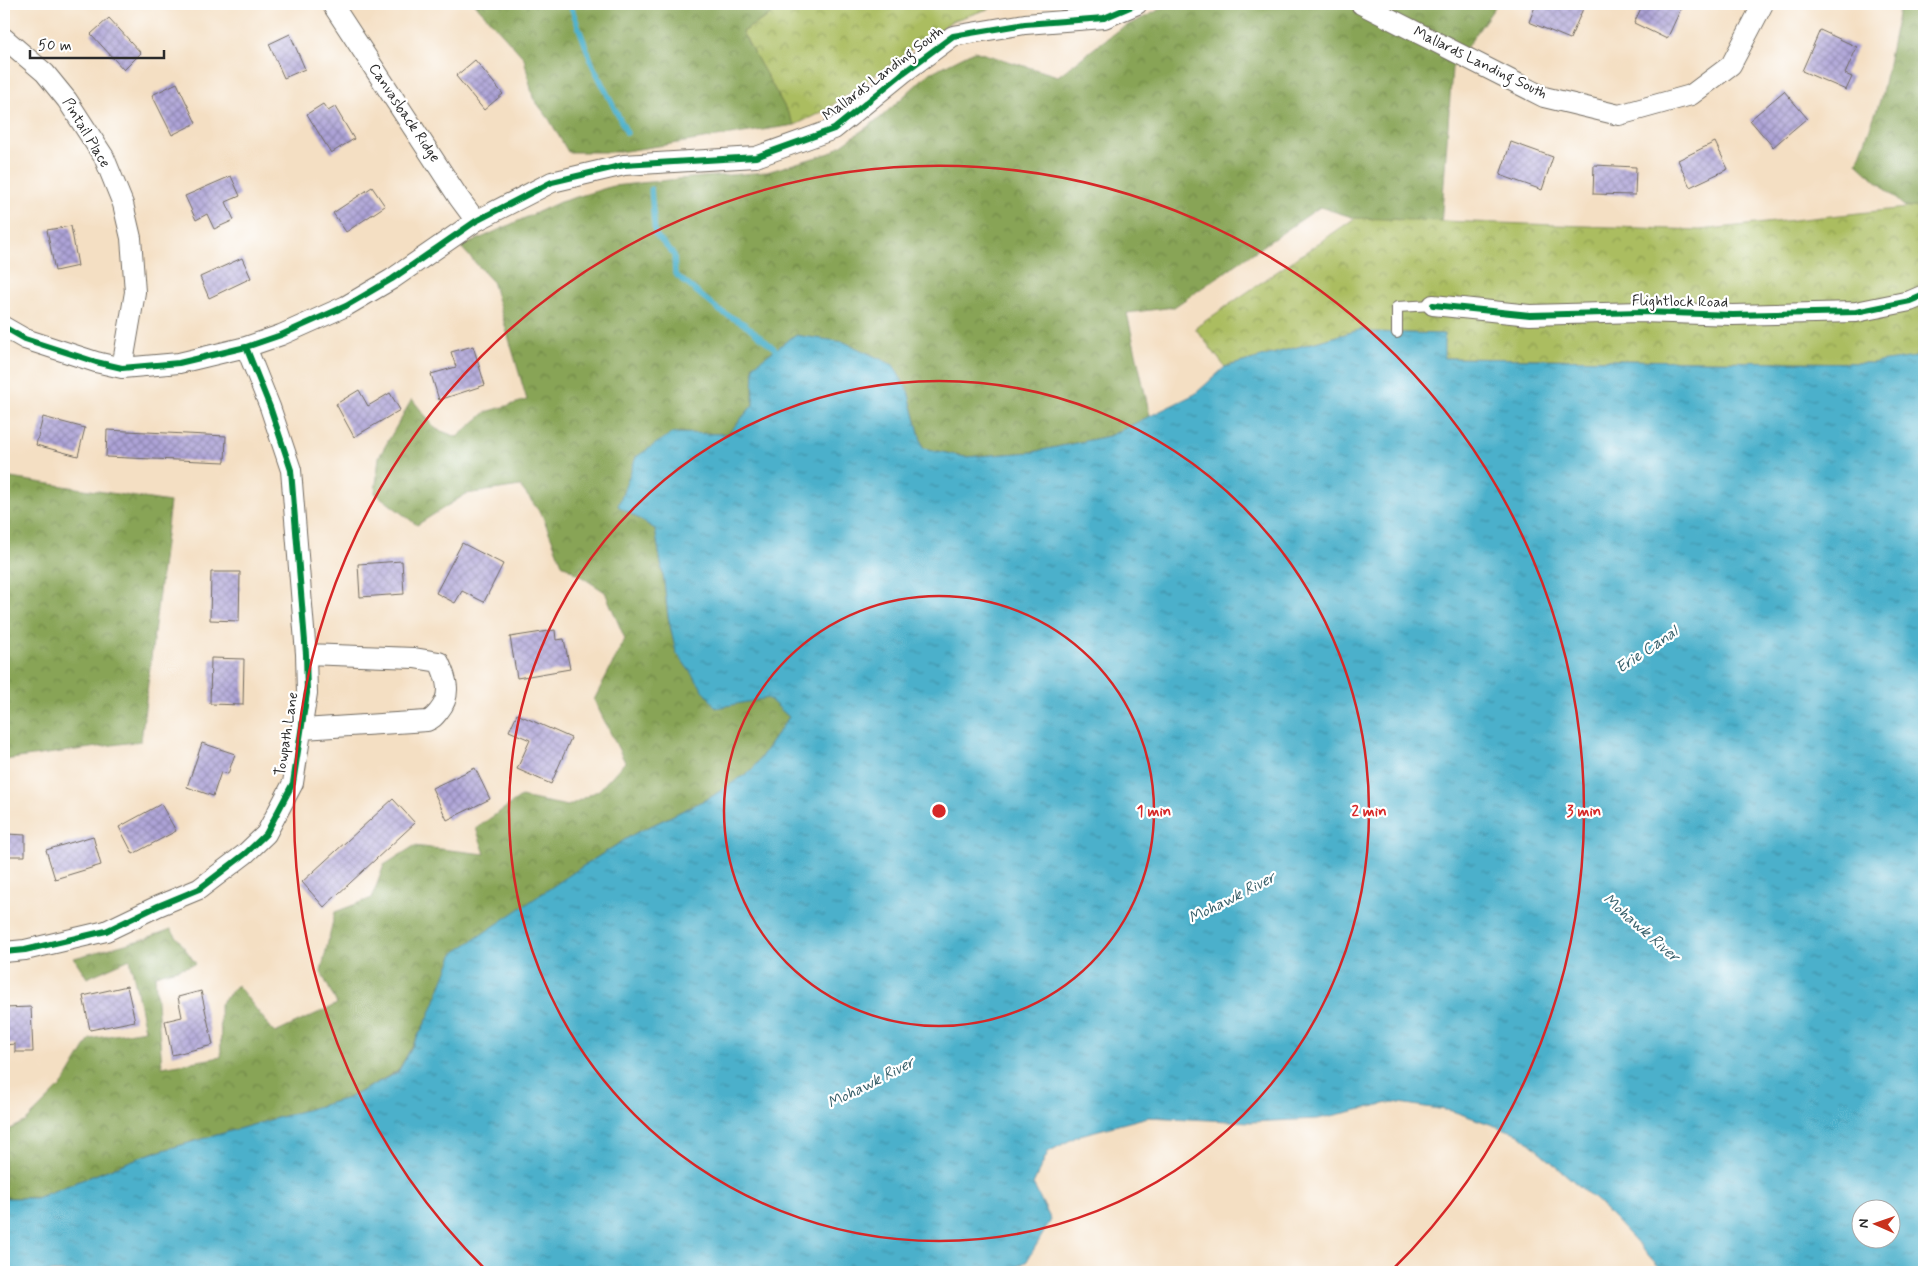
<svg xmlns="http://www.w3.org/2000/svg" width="1928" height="1276" viewBox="0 0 1928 1276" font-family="Mynerve,sans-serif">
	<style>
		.forest { fill: url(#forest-crowns); stroke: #5a6840 }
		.park { fill: url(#park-crowns); stroke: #6b7446 }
		.water { fill: url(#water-ripples); stroke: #3c6e7b; fill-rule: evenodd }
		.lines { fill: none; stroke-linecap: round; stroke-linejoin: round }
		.stream { stroke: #4cb0cb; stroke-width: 5.5 }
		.building { fill: url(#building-cross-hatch) }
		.lane-casing { stroke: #716a60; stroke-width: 12 }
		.street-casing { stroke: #716a60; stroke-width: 22 }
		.lane { stroke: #fff; stroke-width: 10 }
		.street { stroke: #fff; stroke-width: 20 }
		.cycleway-casing { stroke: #fff; stroke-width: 9 }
		.cycleway { stroke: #00873e; stroke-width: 6 }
		.ring { fill: none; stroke: #d62828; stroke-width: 2.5 }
		.labels { text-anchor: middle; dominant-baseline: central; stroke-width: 4.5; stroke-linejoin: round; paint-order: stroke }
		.street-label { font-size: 15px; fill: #2b2b2b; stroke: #fff }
		.water-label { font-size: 16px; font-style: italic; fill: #38606b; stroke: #fff }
		.centre { fill: #d62828; stroke: #fff; stroke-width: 2.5 }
		.ring-label { font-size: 15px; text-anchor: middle; font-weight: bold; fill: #d62828; stroke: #fff; stroke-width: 4.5; stroke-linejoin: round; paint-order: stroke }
	</style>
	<defs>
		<pattern id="forest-crowns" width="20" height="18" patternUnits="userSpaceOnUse" patternTransform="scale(1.25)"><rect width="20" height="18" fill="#88a456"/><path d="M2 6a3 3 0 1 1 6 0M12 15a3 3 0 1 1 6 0" fill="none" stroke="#6f8647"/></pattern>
		<pattern id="park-crowns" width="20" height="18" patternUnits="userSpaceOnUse" patternTransform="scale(1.25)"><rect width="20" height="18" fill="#abbd60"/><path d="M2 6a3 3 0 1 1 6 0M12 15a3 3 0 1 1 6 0" fill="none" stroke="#8b9a4f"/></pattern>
		<pattern id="water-ripples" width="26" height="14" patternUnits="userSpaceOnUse" patternTransform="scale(1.25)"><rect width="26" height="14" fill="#4cb0cb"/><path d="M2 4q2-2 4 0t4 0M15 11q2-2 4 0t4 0" fill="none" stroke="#3f8fa5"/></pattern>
		<pattern id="building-cross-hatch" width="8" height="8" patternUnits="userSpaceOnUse" patternTransform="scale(1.25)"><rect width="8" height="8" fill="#ada3d7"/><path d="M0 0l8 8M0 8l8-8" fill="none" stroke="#8d85af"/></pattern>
	</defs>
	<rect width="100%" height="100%" fill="#fff"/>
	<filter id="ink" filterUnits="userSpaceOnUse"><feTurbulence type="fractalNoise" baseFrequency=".02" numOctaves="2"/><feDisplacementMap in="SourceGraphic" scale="10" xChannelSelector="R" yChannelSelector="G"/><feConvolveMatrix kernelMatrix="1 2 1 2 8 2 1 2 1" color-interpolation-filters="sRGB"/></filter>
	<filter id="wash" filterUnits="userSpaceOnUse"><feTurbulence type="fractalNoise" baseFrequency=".0096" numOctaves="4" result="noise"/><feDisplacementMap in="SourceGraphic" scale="20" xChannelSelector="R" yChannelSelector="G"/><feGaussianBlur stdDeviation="1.12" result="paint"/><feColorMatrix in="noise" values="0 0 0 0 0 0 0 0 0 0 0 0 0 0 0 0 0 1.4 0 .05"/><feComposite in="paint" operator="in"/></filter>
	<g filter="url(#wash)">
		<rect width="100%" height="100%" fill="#f4dfc3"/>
		<!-- forest -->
		<path class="forest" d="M475 4H788L742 32 795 125 619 152H568L549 119 533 98 524 58Z
			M1169 4H1497L1452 68 1441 226 1355 218 1320 207 1174 307 1127 313 1150 416 1109 436 1033 452 965 457 923 448 908 391 754 365 753 405 728 434 672 433 618 506 655 529 664 581 668 616 676 652 716 707 768 697 789 717 752 770 711 797 634 834 577 870 428 1018 398 1071 348 1098 146 1155 36 1198H4V1132L25 1122 63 1084 90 1039 145 1030 130 959 87 978 74 958 144 939 171 929 196 964 155 975 162 1067 221 1057 220 1004 237 985 275 1033 337 1004 321 972 335 912 372 898 384 865 414 846 485 854 476 828 521 797 568 806 599 790 625 762 594 700 625 639 605 592 562 564 542 515 520 486 466 494 417 525 375 493 379 457 412 399 436 429 457 437 486 412 527 400 492 281 461 247 560 202 613 186 678 179 767 172 830 153 880 118 928 74 974 51 1058 76 1118 30 1169 5Z
			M1900 4H1924V208H1906L1857 163 1881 98Z
			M4 477 170 502 141 741 4 760Z"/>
		<!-- park -->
		<path class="park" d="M788 4H1010L997 6 952 21 824 111 795 125 742 32Z
			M1924 206V488L1870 363 1443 358 1444 334 1370 332 1363 329 1225 367 1195 328 1355 218 1700 230Z"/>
		<!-- water -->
		<path class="water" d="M1363 329 1370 332 1444 334V358L1870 363 1924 356V1272H1664L1601 1205 1519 1134 1452 1111 1393 1102 1318 1119 1250 1122 1148 1117 1080 1135 1048 1152 1033 1184 1051 1220 1027 1261 1009 1272H4V1198H36L146 1155 348 1098 398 1072 428 1018 454 953 577 870 634 834 711 797 752 770 789 717 768 698 716 708 676 652 668 616 664 581 655 529 618 506 636 457 672 433 728 434 753 405 754 365 795 335 844 342 893 365 908 391 923 448 965 457 1033 452 1109 436 1195 394 1225 367ZM1860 1208H1890V1238H1860Z"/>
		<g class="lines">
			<!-- stream -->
			<path class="stream" d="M570 4 593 66 627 133
				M651 189 655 234 674 255 675 274 720 311 746 325 775 349 779 355"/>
		</g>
		<g id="blocks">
			<!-- building -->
			<path class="building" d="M1536 4H1585L1570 39 1529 22Z
				M1643 4H1683L1667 39 1634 23Z
				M109 18 141 53 124 70 91 34Z
				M1820 30 1857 47 1845 74 1852 77 1846 90 1802 71Z
				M290 34 305 69 284 78 269 44Z
				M475 60 503 94 484 110 456 76Z
				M177 83 196 123 172 135 152 95Z
				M1784 91 1807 118 1773 147 1750 120Z
				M323 104 328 111 335 107 354 139 331 153 307 114Z
				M1511 142 1553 157 1542 190 1500 175Z
				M1715 142 1728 169 1690 187 1678 160Z
				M1594 165 1636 167 1635 195 1593 194Z
				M231 176 240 196 226 202 234 220 214 229 207 214 196 220 185 196Z
				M372 187 385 206 346 232 333 213Z
				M71 226 78 266 55 271 47 230Z
				M242 258 251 278 209 298 200 277Z
				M473 346 485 385 439 400 431 374 456 367 451 352Z
				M359 390 368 406 390 393 400 410 354 437 336 404Z
				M43 417 85 428 78 456 36 445Z
				M107 430 226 436 225 462 106 457Z
				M462 543 503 564 484 602 462 591 455 603 436 593Z
				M402 561 404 594 360 597 358 564Z
				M211 572H240L239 621 210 620Z
				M555 630 556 640 564 639 570 669 517 678 510 637Z
				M211 658 244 659 243 705 210 704Z
				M517 714 571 738 551 784 517 769 530 740 509 731Z
				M202 743 235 754 228 774 221 772 213 796 187 787Z
				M475 768 490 799 447 820 432 788Z
				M393 799 415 823 324 907 302 882Z
				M161 804 176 831 133 854 119 827Z
				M7 834 25 835V856H7Z
				M93 836 101 865 55 879 46 850Z
				M127 986 135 1021 90 1030 83 996Z
				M201 991 213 1045 172 1055 165 1021 182 1017 178 997Z
				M31 1007 33 1052H15V1044L4 1045V1008Z"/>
		</g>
	</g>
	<g filter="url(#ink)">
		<use href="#blocks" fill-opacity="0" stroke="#716a60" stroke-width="1"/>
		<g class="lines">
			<defs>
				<path id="lane" d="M1397 333V307L1433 305"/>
				<path id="street" d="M332 4 459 198 476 221
					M1361 4 1544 97 1619 115 1691 95 1731 65 1763 4
					M4 38 45 73 67 100 104 157 123 204 131 238 135 292 122 368
					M1433 305 1530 315 1640 312 1733 315 1856 312 1910 301 1924 295
					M4 327 25 339 96 362 122 368 179 363 246 347 281 335 346 306 392 279 476 221 552 182 624 165 756 157 834 129 903 73 953 36 1025 24 1104 18 1137 4
					M303 729 427 721C433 719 435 716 439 711 452 695 447 679 439 662L414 658 306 654
					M4 952 25 950 106 931 158 906 199 889 245 854 266 834 293 783 307 693 306 654 291 470 270 407 246 347"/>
			</defs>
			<!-- lane casing -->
			<use href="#lane" class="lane-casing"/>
			<!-- street casing -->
			<use href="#street" class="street-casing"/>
			<!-- lane -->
			<use href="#lane" class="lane"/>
			<!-- street -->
			<use href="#street" class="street"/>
			<defs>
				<path id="cycleway" d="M1433 305 1530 315 1640 312 1733 315 1856 312 1910 301 1924 295
					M4 327 25 339 96 362 122 368 179 363 246 347 281 335 346 306 392 279 476 221 552 182 624 165 756 157 834 129 903 73 953 36 1025 24 1104 18 1137 4
					M4 952 25 950 106 931 158 906 199 889 245 854 266 834 293 783 307 693 306 654 291 470 270 407 246 347"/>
			</defs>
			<!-- cycleway casing -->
			<use href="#cycleway" class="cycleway-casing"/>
			<!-- cycleway -->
			<use href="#cycleway" class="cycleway"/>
		</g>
	</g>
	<!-- distance rings -->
	<g class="ring">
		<circle cx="939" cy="811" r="215"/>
		<circle cx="939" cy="811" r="430"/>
		<path d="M487 1271A645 645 0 1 1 1391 1271"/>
	</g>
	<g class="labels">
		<!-- street labels -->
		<g class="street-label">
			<text transform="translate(1480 63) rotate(26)">Mallards Landing South</text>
			<text transform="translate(883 74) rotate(-37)">Mallards Landing South</text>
			<text transform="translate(404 113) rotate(56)">Canvasback Ridge</text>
			<text transform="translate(86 133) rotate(59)">Pintail Place</text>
			<text transform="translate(1680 302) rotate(1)">Flightlock Road</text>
			<text transform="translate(287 734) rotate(-81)">Towpath Lane</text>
		</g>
		<!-- water labels -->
		<g class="water-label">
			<text transform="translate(1647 650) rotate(-34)">Erie Canal</text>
			<text transform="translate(1232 898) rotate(-27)">Mohawk River</text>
			<text transform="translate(1641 928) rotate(41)">Mohawk River</text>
			<text transform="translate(871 1083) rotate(-27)">Mohawk River</text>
		</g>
	</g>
	<circle cx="939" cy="811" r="8" class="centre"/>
	<g class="ring-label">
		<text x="1154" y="816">1 min</text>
		<text x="1369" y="816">2 min</text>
		<text x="1584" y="816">3 min</text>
	</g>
	<!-- margin -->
	<rect width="1928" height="1276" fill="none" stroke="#fff" stroke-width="20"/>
	<!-- north arrow -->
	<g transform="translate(1876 1224) rotate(272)"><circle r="24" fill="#ffffff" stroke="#aaaaaa"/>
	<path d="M0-4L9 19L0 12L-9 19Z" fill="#c8321e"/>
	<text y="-8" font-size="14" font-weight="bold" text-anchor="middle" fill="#2b2b2b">N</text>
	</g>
	<!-- scale -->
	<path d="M30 50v8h134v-8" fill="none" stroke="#2b2b2b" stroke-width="2.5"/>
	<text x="38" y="50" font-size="15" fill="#2b2b2b" stroke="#ffffff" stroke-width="4" paint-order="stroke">50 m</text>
</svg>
